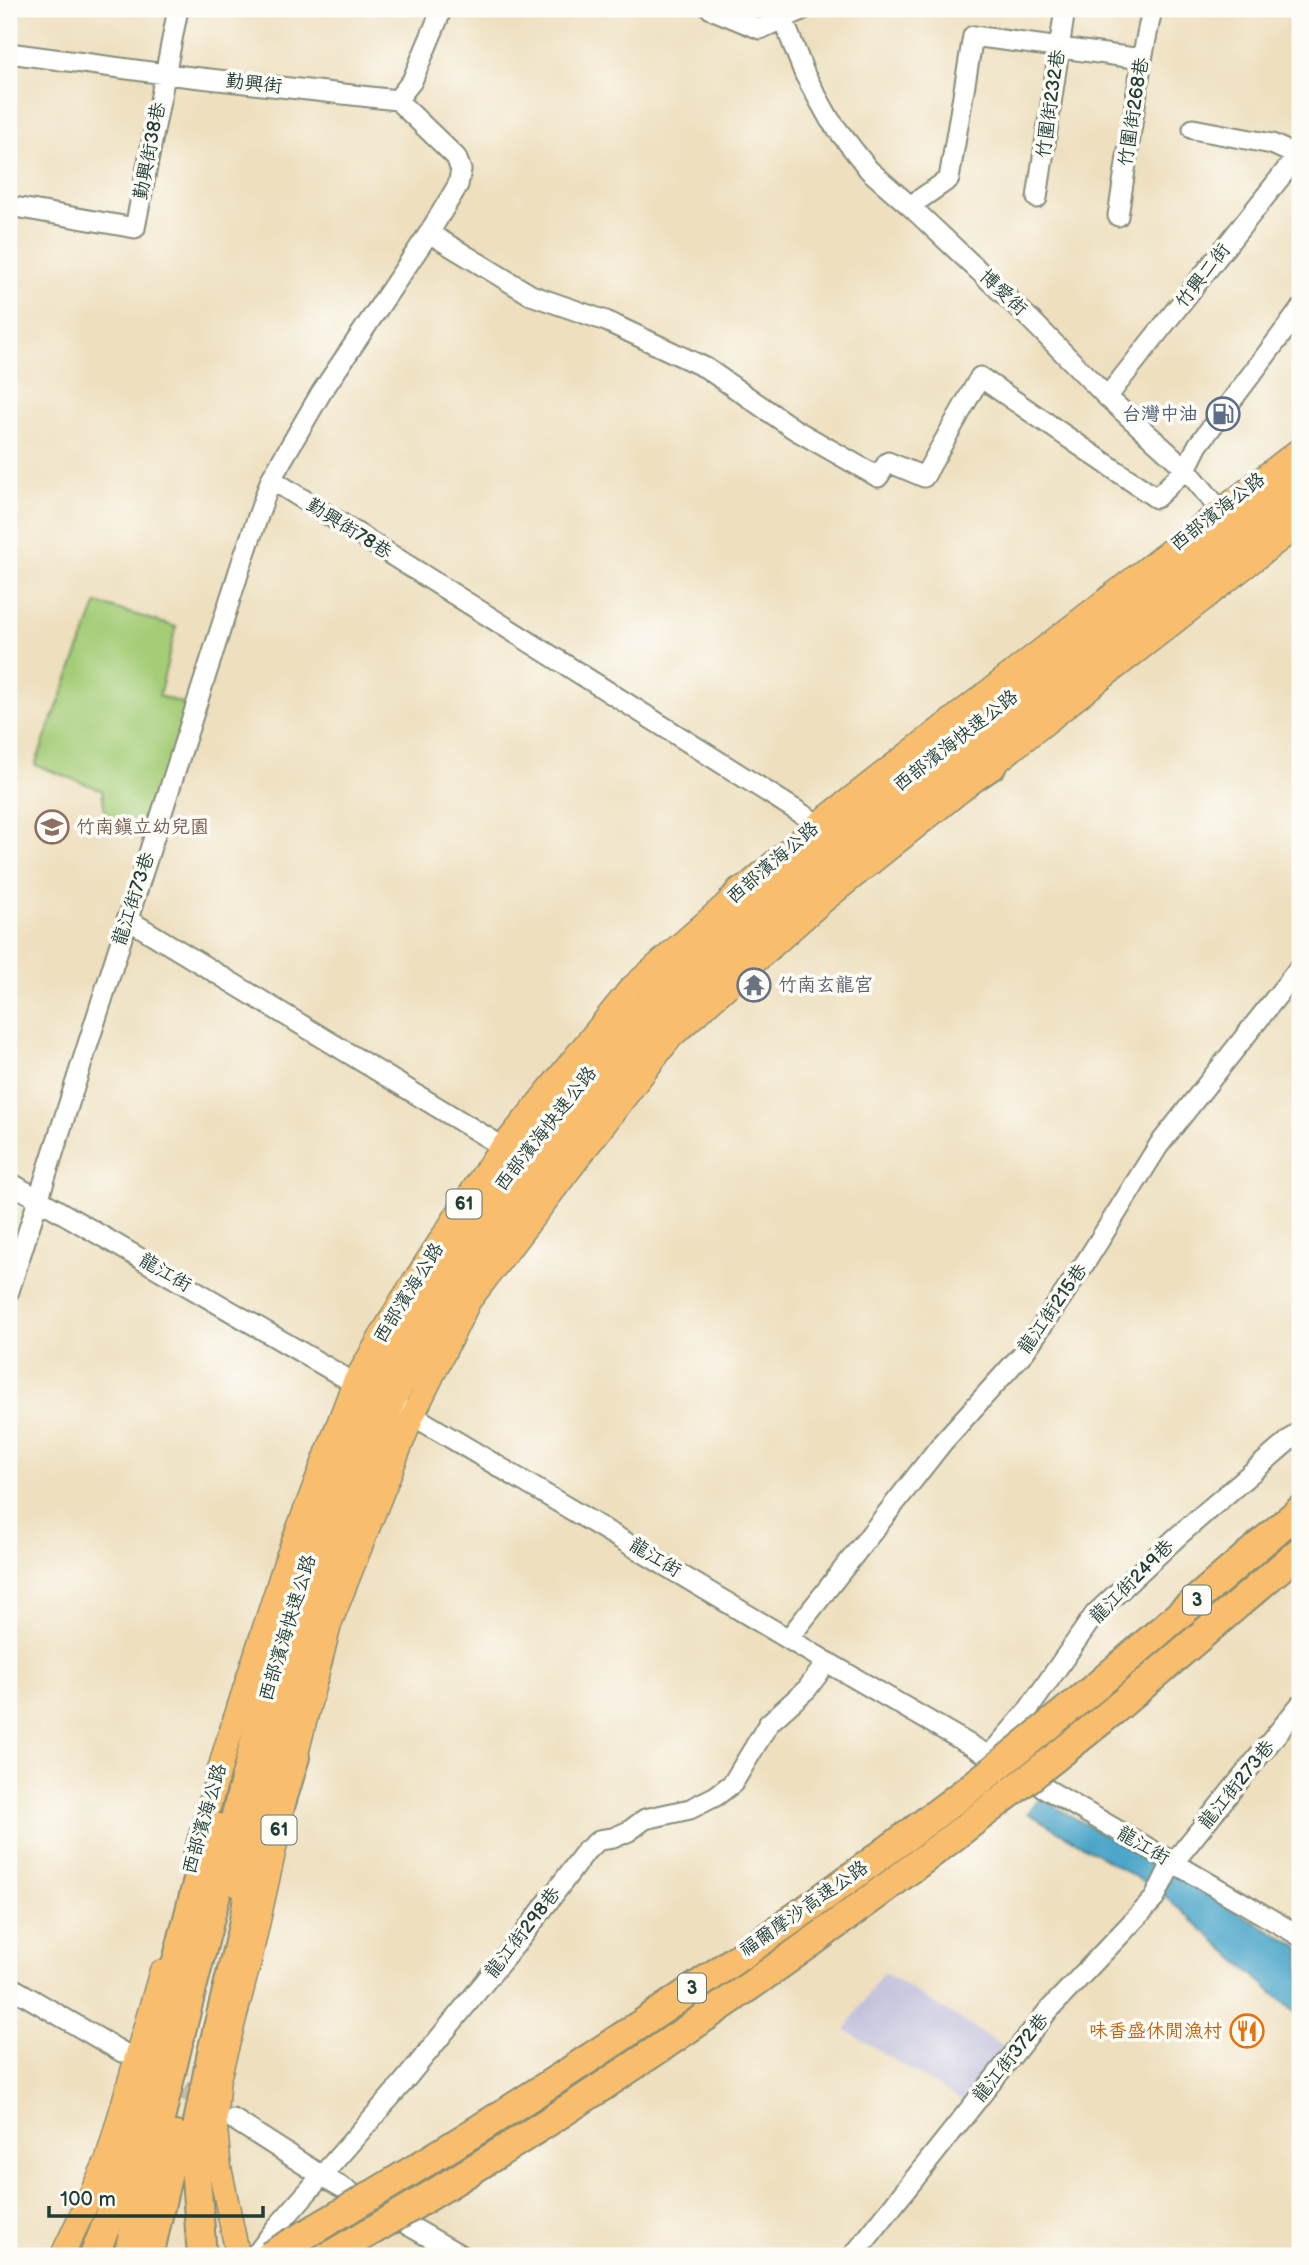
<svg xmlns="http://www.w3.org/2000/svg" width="1309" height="2265" viewBox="0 0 1309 2265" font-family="'Balsamiq Sans','LXGW WenKai TC',sans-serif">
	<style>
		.industrial { fill: #c2c1dc }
		.green { fill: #a5cd78; stroke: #628556; stroke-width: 2 }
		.water { fill: #4ca6c9; stroke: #36727e; stroke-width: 2 }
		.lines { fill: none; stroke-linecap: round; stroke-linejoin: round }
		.minor-tunnel { stroke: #c5bfa2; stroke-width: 19; stroke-dasharray: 19 10; stroke-linecap: butt }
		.minor-casing { stroke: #868e79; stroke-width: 23 }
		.major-casing { stroke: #868e79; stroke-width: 26 }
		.highway-casing { stroke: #868e79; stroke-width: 32 }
		.minor { stroke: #fff; stroke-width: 19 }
		.major { stroke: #f9be6d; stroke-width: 23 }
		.highway { stroke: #f9be6d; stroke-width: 28 }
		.highway-bridge-casing { stroke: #868e79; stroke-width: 32; stroke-linecap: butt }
		.highway-bridge { stroke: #f9be6d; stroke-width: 28 }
		.labels { text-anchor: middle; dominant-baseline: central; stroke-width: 7; stroke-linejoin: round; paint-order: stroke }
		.shield { fill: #fdfcf7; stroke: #62766e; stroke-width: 2 }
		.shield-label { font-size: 18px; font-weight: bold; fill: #1f3d34 }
		.street-label { font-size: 19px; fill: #1f3d34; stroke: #fdfcf7 }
		.service-label { font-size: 19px; fill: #4e5e75; stroke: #fdfcf7; text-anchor: end }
		.education-label { font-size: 19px; fill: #785e54; stroke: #fdfcf7; text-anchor: start }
		.worship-label { font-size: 19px; fill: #5b616d; stroke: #fdfcf7; text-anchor: start }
		.food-label { font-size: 19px; fill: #c56008; stroke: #fdfcf7; text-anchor: end }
	</style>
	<rect width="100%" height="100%" fill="#fdfcf7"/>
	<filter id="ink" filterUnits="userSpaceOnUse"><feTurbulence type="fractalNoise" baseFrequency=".0143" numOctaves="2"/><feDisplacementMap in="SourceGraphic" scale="14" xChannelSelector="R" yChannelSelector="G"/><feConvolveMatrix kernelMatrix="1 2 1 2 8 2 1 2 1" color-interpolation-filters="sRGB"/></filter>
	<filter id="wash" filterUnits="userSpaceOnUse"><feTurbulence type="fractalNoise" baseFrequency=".00686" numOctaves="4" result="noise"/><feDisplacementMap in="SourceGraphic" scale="28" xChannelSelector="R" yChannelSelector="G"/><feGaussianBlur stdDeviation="1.57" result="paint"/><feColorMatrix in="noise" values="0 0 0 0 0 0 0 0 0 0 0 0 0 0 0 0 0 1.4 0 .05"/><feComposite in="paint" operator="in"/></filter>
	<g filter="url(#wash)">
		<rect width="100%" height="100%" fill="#eedfbe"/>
		<!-- industrial -->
		<path class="industrial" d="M883 1972 1009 2050 967 2104 845 2030Z"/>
		<!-- green -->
		<path class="green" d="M97 603 176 627 159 696 188 705 145 840 107 829 102 790 35 765Z"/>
		<!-- water -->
		<path class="water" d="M1040 1798 1300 1948V2017L1162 1893 1028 1813Z"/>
	</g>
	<g filter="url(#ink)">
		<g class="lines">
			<!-- minor-tunnel -->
			<path class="minor-tunnel" d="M159 2075 211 2106"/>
			<defs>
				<path id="minor" d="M711 9 760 29 804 9
					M779 9 805 75 830 120 869 170 910 206 1031 320 1107 397 1186 469 1229 521
					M9 53 165 74 397 100
					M397 100 456 157 461 170 458 185 429 233 321 393 271 479 818 824
					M397 100 412 81 442 9
					M1193 129 1272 144 1300 157
					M1037 198 1065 9
					M9 206 135 228 178 9
					M910 206 949 179 973 36 1142 59
					M1118 216 1142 59 1152 9
					M429 233 531 295 606 321 706 368 794 429 878 477 888 462 924 477 980 377 1156 498 1186 469 1198 445 1300 310
					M1107 397 1298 155
					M127 919 503 1147
					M9 1182 366 1390
					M9 1291 242 562 271 479
					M402 1409 827 1662 1300 1936
					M789 1638 943 1442 1025 1351 1087 1260 1159 1145 1300 967
					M989 1756 1026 1713 1095 1614 1178 1536 1300 1431
					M9 1986 122 2052
					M233 2119 322 2176 462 2256
					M252 2256 258 2252 276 2228 401 2085 524 1934 586 1851 599 1840 613 1838 629 1831 645 1819 690 1809 716 1796 733 1783 769 1723 807 1689 827 1662
					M853 2256 1047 2012 1154 1899 1170 1867 1300 1705"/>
				<path id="major" d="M292 1771 330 1623 412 1417 469 1301 671 1037 822 902 1069 704 1300 524
					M192 1865 226 1747 286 1561 354 1383 402 1300 493 1159 630 989 740 892 818 824 1300 449
					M62 2256 107 2160 161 1972
					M238 2256 219 2165 215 2121 218 2081 249 1963 275 1846"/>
				<path id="highway" d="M952 792 992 765
					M709 931 740 892
					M1093 1689 1300 1510
					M1113 1711 1300 1551
					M263 1863 295 1757
					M239 1883 295 1664 391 1400 441 1309 483 1246 597 1093 668 1013 814 881 1300 498
					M94 2256 114 2205 199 1876 218 1828
					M128 2256 178 2043 259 1725 323 1515 370 1392 467 1230 580 1082 661 993 799 867 951 744 1300 470
					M149 2256 176 2136
					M202 2256 195 2165 198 2123 212 2052 243 1926 254 1863"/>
			</defs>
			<!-- minor casing -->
			<use href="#minor" class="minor-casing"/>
			<!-- major casing -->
			<use href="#major" class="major-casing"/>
			<!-- highway casing -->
			<use href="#highway" class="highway-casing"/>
			<!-- minor -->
			<use href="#minor" class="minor"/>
			<!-- major -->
			<use href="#major" class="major"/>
			<!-- highway -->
			<use href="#highway" class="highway"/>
			<defs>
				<path id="highway-bridge" d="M269 2256C507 2118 738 1965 957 1798 1003 1763 1048 1725 1093 1689
					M329 2256C604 2096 866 1912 1113 1711"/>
			</defs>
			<!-- highway-bridge casing -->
			<use href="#highway-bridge" class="highway-bridge-casing"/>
			<!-- highway-bridge -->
			<use href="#highway-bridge" class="highway-bridge"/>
		</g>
	</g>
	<!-- icons -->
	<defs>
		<symbol id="fuel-ring" viewBox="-11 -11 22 22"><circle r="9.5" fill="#fdfcf7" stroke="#5c6f8a" stroke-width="1.5"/><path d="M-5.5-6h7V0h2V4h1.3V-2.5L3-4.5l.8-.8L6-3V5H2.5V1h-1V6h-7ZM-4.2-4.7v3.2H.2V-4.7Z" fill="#5c6f8a"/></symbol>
		<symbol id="school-ring" viewBox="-11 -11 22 22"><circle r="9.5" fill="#fdfcf7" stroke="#8d6e63" stroke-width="1.5"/><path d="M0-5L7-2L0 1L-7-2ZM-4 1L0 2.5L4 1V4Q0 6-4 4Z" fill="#8d6e63"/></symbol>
		<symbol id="temple-ring" viewBox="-11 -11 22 22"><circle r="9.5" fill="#fdfcf7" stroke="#6b7280" stroke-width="1.5"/><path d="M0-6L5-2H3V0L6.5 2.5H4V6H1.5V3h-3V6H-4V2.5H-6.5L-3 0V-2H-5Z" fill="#6b7280"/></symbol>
		<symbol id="restaurant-ring" viewBox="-11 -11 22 22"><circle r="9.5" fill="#fdfcf7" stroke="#e8710a" stroke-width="1.5"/><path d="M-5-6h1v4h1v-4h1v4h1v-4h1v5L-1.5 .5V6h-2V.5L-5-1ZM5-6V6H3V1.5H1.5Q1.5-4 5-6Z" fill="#e8710a"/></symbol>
	</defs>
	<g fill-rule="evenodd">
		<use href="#fuel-ring" x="1204" y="395" width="38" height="38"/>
		<use href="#school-ring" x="33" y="808" width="38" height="38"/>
		<use href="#temple-ring" x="735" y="966" width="38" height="38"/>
		<use href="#restaurant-ring" x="1228" y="2012" width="38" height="38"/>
	</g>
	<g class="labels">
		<!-- shield labels -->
		<g class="shield">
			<rect x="446.5" y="1189.5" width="35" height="29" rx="5"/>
			<rect x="1183" y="1585.5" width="28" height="29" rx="5"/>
			<rect x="261.5" y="1815.5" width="35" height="29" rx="5"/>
			<rect x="678" y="1973.5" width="28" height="29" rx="5"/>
		</g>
		<g class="shield-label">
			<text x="464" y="1204">61</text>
			<text x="1197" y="1600">3</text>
			<text x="279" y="1830">61</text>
			<text x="692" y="1988">3</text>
		</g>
		<!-- street labels -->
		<g class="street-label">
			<text transform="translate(254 84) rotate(6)">勤興街</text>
			<text transform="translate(1051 104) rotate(-82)">竹圍街232巷</text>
			<text transform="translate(1134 112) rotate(-81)">竹圍街268巷</text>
			<text transform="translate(150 151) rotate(-79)">勤興街38巷</text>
			<text transform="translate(1203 276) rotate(-52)">竹興二街</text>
			<text transform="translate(1003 293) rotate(43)">博愛街</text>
			<text transform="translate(1218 512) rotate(-38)">西部濱海公路</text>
			<text transform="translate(349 529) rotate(32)">勤興街78巷</text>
			<text transform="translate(956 741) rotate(-38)">西部濱海快速公路</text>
			<text transform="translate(773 863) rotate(-41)">西部濱海公路</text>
			<text transform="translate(134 899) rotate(-72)">龍江街73巷</text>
			<text transform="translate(546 1129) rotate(-52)">西部濱海快速公路</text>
			<text transform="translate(165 1273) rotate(30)">龍江街</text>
			<text transform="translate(409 1293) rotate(-58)">西部濱海公路</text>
			<text transform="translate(1053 1309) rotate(-55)">龍江街215巷</text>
			<text transform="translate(655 1558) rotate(31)">龍江街</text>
			<text transform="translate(1132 1582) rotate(-45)">龍江街249巷</text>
			<text transform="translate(288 1628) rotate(-73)">西部濱海快速公路</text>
			<text transform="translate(1237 1785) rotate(-51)">龍江街273巷</text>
			<text transform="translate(205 1819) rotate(-74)">西部濱海公路</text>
			<text transform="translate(1143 1846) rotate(30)">龍江街</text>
			<text transform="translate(804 1909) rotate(-35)">福爾摩沙高速公路</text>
			<text transform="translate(523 1933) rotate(-52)">龍江街298巷</text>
			<text transform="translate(1011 2058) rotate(-51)">龍江街372巷</text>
		</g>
		<!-- service labels -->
		<g class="service-label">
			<text x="1198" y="414">台灣中油</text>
		</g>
		<!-- education labels -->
		<g class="education-label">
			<text x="76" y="827">竹南鎮立幼兒園</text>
		</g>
		<!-- worship labels -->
		<g class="worship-label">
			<text x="778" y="985">竹南玄龍宮</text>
		</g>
		<!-- food labels -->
		<g class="food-label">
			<text x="1222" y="2031">味香盛休閒漁村</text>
		</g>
	</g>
	<!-- margin -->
	<rect width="1309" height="2265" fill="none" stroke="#fdfcf7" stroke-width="35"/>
	<!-- scale -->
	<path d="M49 2206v10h214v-10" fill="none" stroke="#1f3d34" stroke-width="3.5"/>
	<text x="60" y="2206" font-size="21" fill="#1f3d34" stroke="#fdfcf7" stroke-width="5" paint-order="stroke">100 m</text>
</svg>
